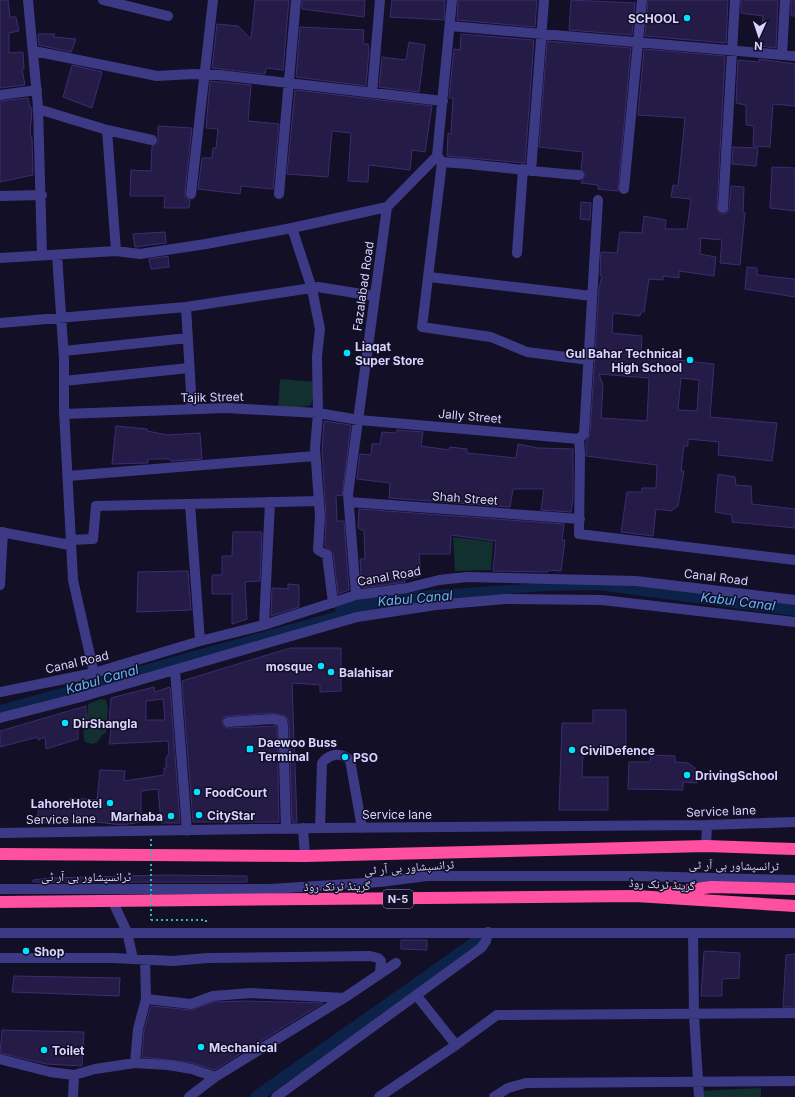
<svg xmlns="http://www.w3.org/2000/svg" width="795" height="1097" viewBox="0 0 795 1097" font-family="Inter,'Noto Naskh Arabic',sans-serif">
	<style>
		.green { fill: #12302f }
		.water { fill: #0c2248 }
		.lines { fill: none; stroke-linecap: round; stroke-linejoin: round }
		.canal { stroke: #0c2248; stroke-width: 12 }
		.building { fill: #241b47; stroke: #3b2d73; fill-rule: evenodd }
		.path { stroke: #2fb8b0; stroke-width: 2; stroke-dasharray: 2 3; stroke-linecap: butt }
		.minor { stroke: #3d3a85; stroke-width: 10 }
		.highway { stroke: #ff4fa3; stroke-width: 12 }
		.path-bridge { stroke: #2fb8b0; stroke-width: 2; stroke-dasharray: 2 3; stroke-linecap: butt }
		.poi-dot { fill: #00e5ff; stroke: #130f26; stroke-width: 1.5 }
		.labels { text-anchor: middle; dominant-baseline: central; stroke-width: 3; stroke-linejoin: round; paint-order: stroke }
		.shield { fill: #130f26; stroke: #9e99be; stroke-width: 1 }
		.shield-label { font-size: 11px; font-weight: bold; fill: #d9d4ff }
		.poi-label { font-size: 12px; font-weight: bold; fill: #d9d4ff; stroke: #130f26; text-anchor: start }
		.street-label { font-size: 12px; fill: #d9d4ff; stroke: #130f26 }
		.water-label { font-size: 13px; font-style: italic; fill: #62b6ff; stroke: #130f26 }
	</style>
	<rect width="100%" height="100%" fill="#130f26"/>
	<!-- green -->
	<path class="green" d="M280 379 317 382 311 405 278 411Z
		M453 537 493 542 491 570 455 571Z
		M101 699 106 700 108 707 106 733 102 735 98 742 93 744 85 742C80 728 89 718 88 704Z
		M761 1088V1097H699V1091Z"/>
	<!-- water -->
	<path class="water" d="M572 581 635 584 795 603V616L597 590 546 591 484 596 374 609 369 612 366 609 367 600 376 594Z
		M356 606 355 615 0 718V705Z"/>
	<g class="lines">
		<!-- canal -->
		<path class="canal" d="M341 611 381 600
			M256 1097 476 942"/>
	</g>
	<!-- building -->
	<path class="building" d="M0 0H8L10 17H16L19 31 9 33V53L23 52 24 69H22L25 85 0 88Z
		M255 0H289L283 70 266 68 265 74 212 68 217 24 238 26 251 39Z
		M302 0H365L364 17 302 9Z
		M392 0H445L444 20 390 17Z
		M458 0H537L535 27 457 20Z
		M571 0 635 3 632 35 569 30Z
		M648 0H728L726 43 645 36Z
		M741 0H778L776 48 760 46 763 16 741 13Z
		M791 0H795V16H791Z
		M300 27 364 30 363 44H368L369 49 366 86 296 77Z
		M38 34H55L53 37 76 39 71 52 39 45Z
		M461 34 534 40 525 163 447 156 448 133 451 134 453 98H449L454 49 460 50Z
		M547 41 631 48 618 191 598 189V185L581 183 585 175 581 169 583 152 539 147Z
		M409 42 425 45 419 92 379 87 382 57 406 60Z
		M644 49 725 56 717 208 720 214H726L729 208 731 186 744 187 743 213H745L740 265 720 263 722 240 701 238 700 254 716 257 714 276 679 271V278L663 276V280L649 279 644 312H641L640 316 613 313 612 333 642 336 641 356 714 364 710 417 777 423 772 461 718 455 719 442 688 439V446H684L681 471H684L678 506 671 511 656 509 653 536 621 532 627 492H642V488H656L657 465 586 456V442L590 434 599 288 602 276 600 275 601 252 617 253 620 232 642 233 644 216 666 220 665 229H687L691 199 671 197 673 185 678 186 685 118 638 115ZM599 374 649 378 647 421 601 418 603 385ZM681 378 699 380 697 411 678 410Z
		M759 59 795 64V106L773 104 770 147 753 146 754 126 746 125V105L736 103 738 60 759 62Z
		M72 65 102 72 92 108 63 97Z
		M210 81 251 85 248 121 279 124 273 189 241 186 240 194 198 189 202 158H212L213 148H216L218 129 206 128Z
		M295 90 432 106 425 152 412 150 410 170 369 165 368 182 348 181 351 133 332 131 328 177 287 174Z
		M28 98 30 108H32L30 135 32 137 33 175 0 182V101Z
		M158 126 192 128 185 193V197L190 200 189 208H164L165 196H130L131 170 151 171 152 146 158 142Z
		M733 147 758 148 756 166 732 164Z
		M772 167 795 168V211L770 208Z
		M581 202 591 203 590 220 580 219Z
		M165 232 166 243 135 247 133 234Z
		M168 256 169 267 151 269 149 259Z
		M747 267 757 268V275L795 279V297L745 289Z
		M324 421 351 425 342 496 336 495 337 521H344L349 590 338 594 333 554 325 546 326 516 322 448Z
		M116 426 147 429V431L168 435 200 433 202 459 171 461 170 459H148V463L112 464Z
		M397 430 423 432 421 446 449 450 450 447 467 449V453L516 458 518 444 538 448 573 449V498L571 512 541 510 544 489H513L510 507 389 498 390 483 357 479 360 454 371 455 372 444H380L382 432 396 433Z
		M718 474 735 477 736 485 751 486 752 504 795 509V528L732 522V515L715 512Z
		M359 509 564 524 562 540H565L561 571 548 570V572L493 571 496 541 451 535 450 554H419L421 576 405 579V582L362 588 360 559H365L364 531 358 528Z
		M233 532H262L260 581 245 582 247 619 232 624V594H212V575H222V556H232Z
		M188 571 191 610 137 612 138 572Z
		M288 584 299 585V607L271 616 272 588 288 589Z
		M290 648H341V691L320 692V685L292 683 297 822H292L289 723 286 716 273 713 228 716 224 717 222 722 223 726 228 728 277 726 279 822H193L182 681Z
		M154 687 155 692 170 687 180 823H161L158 789 141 791V822L122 825 96 822H62L55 824 37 822 39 805 68 808 70 798 97 800 100 770 125 771 124 781 164 775V768H166V757L169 754 168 741 109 744 112 722 109 723 111 698ZM163 699 165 720H146V701Z
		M86 706V719L78 728V739L46 749 45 737 38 740V737L0 747V731Z
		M593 710H626V752L614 751 609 756 603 752H583L582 777H608V810H559L562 723H593Z
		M651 755 675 756V762L688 763 695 768 697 783 683 782V790L628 789 629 762H650Z
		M165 875 247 876V882H33V880L50 878Z
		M401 940H427V950L401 949Z
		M704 951 740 953 739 978 722 979V996H701Z
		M795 954V1007H783L786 955Z
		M14 976 120 978 119 996 12 992Z
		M245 1001 323 1003 214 1070 193 1063 142 1057 144 1030 151 1006 191 1010 214 1002Z
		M2 1030 84 1032 82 1066 46 1064 0 1053Z"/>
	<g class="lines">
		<!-- path -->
		<path class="path" d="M151 920H206V923"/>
		<!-- minor -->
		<path class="minor" d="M28 0 38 107 42 255
			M103 0 168 16
			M450 26 795 56
			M34 51 157 76 193 74 219 75 443 101
			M782 55 785 0
			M372 93 380 0
			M0 95 37 90
			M38 109 107 130 152 140
			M107 130 116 251
			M439 158 442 162C489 165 533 172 579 175
			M442 162 422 327 491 337 527 352 589 360
			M531 171 544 0
			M624 189 642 0
			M191 194 213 0
			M279 194 296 0
			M0 196 42 195
			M598 200 584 434 579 439 580 455 579 534 795 560
			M723 208 735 0
			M292 228 312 289 320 329 317 356 318 413 315 448 320 516 318 550 327 555 333 603
			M517 253 523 169
			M57 255 64 359V411L73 580 94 673
			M0 258 116 251 140 254 206 244 292 228 387 207
			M429 277 592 296
			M0 323 186 307
			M64 351 188 338
			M64 381 189 368
			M192 409 186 307 318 287 374 296
			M64 414 226 408 318 413 359 420 579 439
			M68 476 315 456
			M349 502 580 519
			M190 504 200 641
			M0 532 70 545
			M70 540 93 539 96 506 319 501
			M0 585 3 532
			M356 595 348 494 387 207 437 156 452 0
			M264 625 270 502
			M175 670 187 831
			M0 692 94 673 200 641 264 625 356 595 407 588 439 580 467 577 636 581 795 600
			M0 718 81 697 357 617 436 605 505 599 602 600 795 622
			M228 722 273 719 282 721 283 725 286 829
			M303 828 305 856
			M320 828 322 763C330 753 341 752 350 760L362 828
			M0 833 320 828 707 825 795 822
			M706 846 707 825
			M0 889H270L380 882 427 876H636L795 880
			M113 902 127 932 133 959
			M0 933H795
			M693 933 694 1015 699 1097
			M0 958H113L173 961 208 958 370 956 378 958 381 961 380 973
			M417 996 456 1045 497 1015 795 1013
			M146 999 191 1004 213 996 251 993 344 998
			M0 1059 50 1072 74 1075 95 1069 135 1063 168 1065 192 1069 215 1077
			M135 1063 138 1029 146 999 145 960
			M73 1097 74 1075
			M189 1097 215 1077 344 998 396 963
			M276 1097 481 948 486 941 488 932
			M379 1097 456 1045
			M494 1097 508 1088 526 1083 795 1081"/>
		<!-- highway -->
		<path class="highway" d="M0 854 305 856 706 846 795 849
			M667 893 711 887 795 889
			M0 902 636 896 795 906"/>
		<!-- path-bridge -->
		<path class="path-bridge" d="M151 839V920"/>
	</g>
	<!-- markers -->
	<g class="poi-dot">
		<circle cx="687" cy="18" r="4"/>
		<circle cx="347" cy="353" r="4"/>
		<circle cx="690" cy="360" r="4"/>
		<circle cx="321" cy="666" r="4"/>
		<circle cx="331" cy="672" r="4"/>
		<circle cx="65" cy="723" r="4"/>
		<rect x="246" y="745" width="8" height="8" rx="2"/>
		<circle cx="572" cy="750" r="4"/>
		<circle cx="345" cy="757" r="4"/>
		<circle cx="687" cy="775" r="4"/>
		<circle cx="197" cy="792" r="4"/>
		<circle cx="110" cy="803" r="4"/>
		<circle cx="199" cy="815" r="4"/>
		<circle cx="171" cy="816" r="4"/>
		<circle cx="26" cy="951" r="4"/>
		<circle cx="201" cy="1047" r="4"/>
		<circle cx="44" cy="1050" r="4"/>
	</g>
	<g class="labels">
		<!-- shield labels -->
		<rect class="shield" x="383" y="890" width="30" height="18" rx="3"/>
		<g class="shield-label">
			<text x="398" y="899">N-5</text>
		</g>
		<!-- poi labels -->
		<g class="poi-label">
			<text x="679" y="18" text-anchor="end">SCHOOL</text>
			<text x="355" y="346">Liaqat<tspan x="355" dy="14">Super Store</tspan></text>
			<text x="682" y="353" text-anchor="end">Gul Bahar Technical<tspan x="682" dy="14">High School</tspan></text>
			<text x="313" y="666" text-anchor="end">mosque</text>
			<text x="339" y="672">Balahisar</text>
			<text x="73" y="723">DirShangla</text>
			<text x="258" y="742">Daewoo Buss<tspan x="258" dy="14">Terminal</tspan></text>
			<text x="580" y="750">CivilDefence</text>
			<text x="353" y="757">PSO</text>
			<text x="695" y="775">DrivingSchool</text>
			<text x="205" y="792">FoodCourt</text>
			<text x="102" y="803" text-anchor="end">LahoreHotel</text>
			<text x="207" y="815">CityStar</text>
			<text x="163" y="816" text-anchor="end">Marhaba</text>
			<text x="34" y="951">Shop</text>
			<text x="209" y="1047">Mechanical</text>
			<text x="52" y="1050">Toilet</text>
		</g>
		<!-- street labels -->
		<g class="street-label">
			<text transform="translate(363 286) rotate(-82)">Fazalabad Road</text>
			<text transform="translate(212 397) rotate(-1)">Tajik Street</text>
			<text transform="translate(470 416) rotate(5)">Jally Street</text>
			<text transform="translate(465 498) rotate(4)">Shah Street</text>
			<text transform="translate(389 576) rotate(-10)">Canal Road</text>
			<text transform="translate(716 577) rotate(7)">Canal Road</text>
			<text transform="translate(77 662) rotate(-13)">Canal Road</text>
			<text transform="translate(721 811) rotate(-2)">Service lane</text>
			<text x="397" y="814">Service lane</text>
			<text transform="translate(61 819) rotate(-1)">Service lane</text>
			<text transform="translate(734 865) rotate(1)">ٹرانسپشاور بی آر ٹی</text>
			<text transform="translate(409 867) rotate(-4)">ٹرانسپشاور بی آر ٹی</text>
			<text x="86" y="876">ٹرانسپشاور بی آر ٹی</text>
			<text transform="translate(662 884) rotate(3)">گرینڈ ٹرنک روڈ</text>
			<text transform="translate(337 886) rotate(-1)">گرینڈ ٹرنک روڈ</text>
		</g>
		<!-- water labels -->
		<g class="water-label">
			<text transform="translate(415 598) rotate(-5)">Kabul Canal</text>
			<text transform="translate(738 601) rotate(7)">Kabul Canal</text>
			<text transform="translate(102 679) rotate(-16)">Kabul Canal</text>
		</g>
	</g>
	<!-- north arrow -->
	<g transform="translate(759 36) rotate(183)" stroke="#130f26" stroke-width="3" paint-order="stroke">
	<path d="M0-3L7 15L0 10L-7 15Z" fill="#d9d4ff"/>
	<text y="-6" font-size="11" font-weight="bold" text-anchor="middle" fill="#d9d4ff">N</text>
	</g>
</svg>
